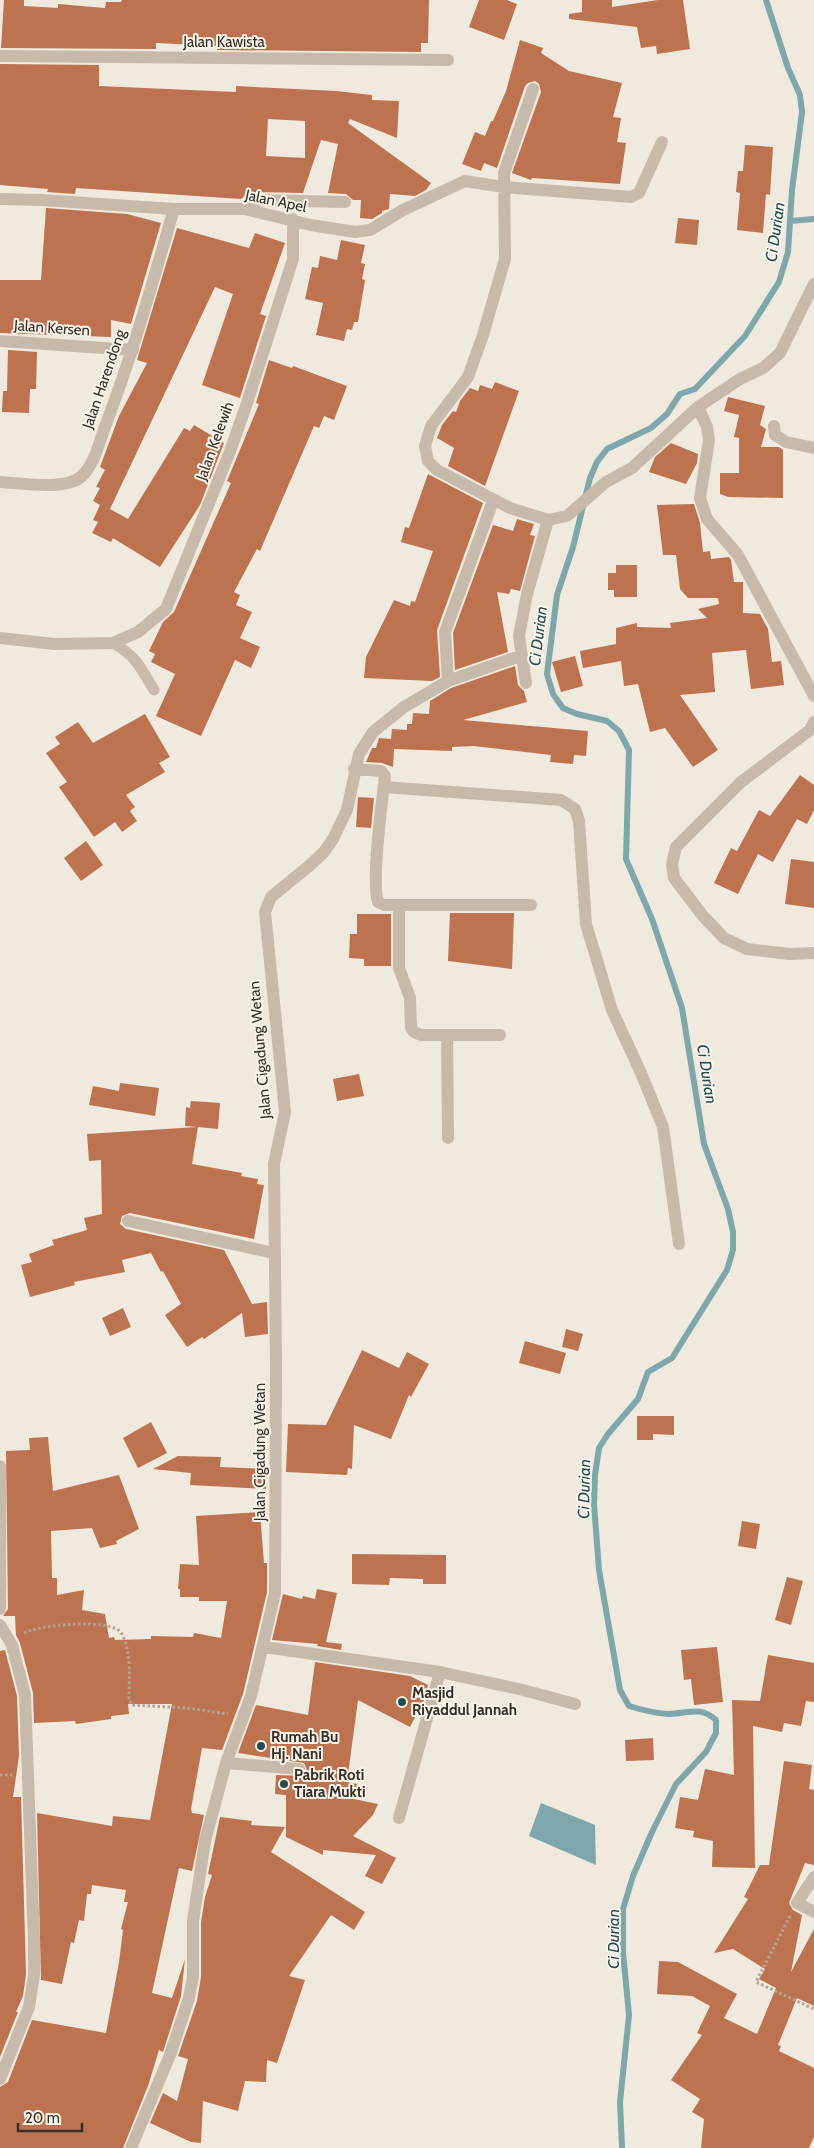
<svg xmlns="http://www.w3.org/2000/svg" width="814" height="2148" viewBox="0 0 814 2148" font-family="Cabin,sans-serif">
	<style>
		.water { fill: #7ea6ab }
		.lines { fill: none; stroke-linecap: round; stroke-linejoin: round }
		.stream { stroke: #7ea6ab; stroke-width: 6 }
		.building { fill: #bd734f; fill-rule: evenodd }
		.path { stroke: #b3a494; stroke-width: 3; stroke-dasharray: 2.5 2.5; stroke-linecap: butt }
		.lane { stroke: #c8baaa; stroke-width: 11 }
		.street { stroke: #c8baaa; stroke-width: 12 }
		.poi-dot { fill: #214c54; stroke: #f8f3e9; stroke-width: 2 }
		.labels { text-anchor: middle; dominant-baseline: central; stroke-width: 4; stroke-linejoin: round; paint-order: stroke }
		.street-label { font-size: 15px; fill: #352e29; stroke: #f8f3e9 }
		.poi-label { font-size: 15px; font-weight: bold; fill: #352e29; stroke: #f8f3e9; text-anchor: start }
		.water-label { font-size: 16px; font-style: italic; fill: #214c54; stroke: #f8f3e9 }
	</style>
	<rect width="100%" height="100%" fill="#f0e9dd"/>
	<!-- water -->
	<path class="water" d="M541 1803 595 1825 596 1865 529 1836Z"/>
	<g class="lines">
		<!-- stream -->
		<path class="stream" d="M790 221 814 219
			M622 2148 620 2102 629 2015 623 1952V1909L633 1876 652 1832 676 1784 706 1752 716 1733V1720C700 1705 687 1714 668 1714 654 1713 642 1710 629 1706L620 1690 599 1570 594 1504 595 1475 599 1448 608 1434 638 1399 648 1372 672 1358 727 1270 733 1250V1232L728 1209 704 1144 682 1008 652 919 626 859 629 750 619 731 607 721 577 714 563 708 553 694 547 674 557 595 573 547 590 478 597 462 607 449 651 428 667 414 680 394 695 389 745 336 779 282 788 252 792 190 802 112 800 95 788 68 766 0"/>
	</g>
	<!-- building -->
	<path class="building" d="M4 0H24V6L58 8V4L105 8 106 2H121L122 0H429L428 43H421V52L217 50V46L156 43V49L1 48Z
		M479 0H507L517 4 504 40 469 27Z
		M582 0H612V7L658 0H683L690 49 657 54 656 46 641 48 637 27 569 19V14L582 12Z
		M520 40 543 48 541 53 569 71 622 83 613 117 621 118 617 142 626 143 620 184 532 178 531 180 512 173 541 92 539 84 535 81 528 83 525 86 497 168 484 163 481 171 462 164 475 132 485 136 491 121H493L506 91Z
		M0 64 99 65V86L236 92V86L336 91 372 95V100L399 101 397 138 350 119 348 123 431 183 426 190 415 196 390 194 389 209 382 211V213L372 219 360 218 361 200H353L346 194 328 193 338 144 321 140 303 193 256 192 246 195 241 199 76 188 75 194 47 192 48 189 0 185ZM268 119 305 121V158L266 156Z
		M745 145 773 147 770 195 766 194 763 233 737 230 740 193 736 192 738 171H743Z
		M46 208 127 214 161 223 131 324 111 320V337L0 333V280H41Z
		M678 218 699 220 697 245 675 243Z
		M177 228 249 248 255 233 285 243 260 314 266 316 240 398 202 385 233 294 215 287 110 509 128 519 184 428 190 431 194 425 224 443 200 505 160 567 113 538 111 542 92 533 98 522 93 520 100 505 93 501 100 488 96 487 105 470 100 467 119 416 147 363 137 360Z
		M341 240 365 245 361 263 365 264 362 279 365 280 358 322H354L352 330 347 329 344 341 316 335 323 303 305 299 312 267 318 268 320 256 337 260Z
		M8 350 37 352 36 389H30L29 413 2 412 3 391H7Z
		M269 360 292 368 293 366 347 386 334 420 324 416 319 428 314 426 260 551 257 549 234 592 240 595 236 605 252 612 240 638 260 647 251 668 235 660 201 736 156 716 175 674 151 662 155 654 149 651 163 622 174 612 231 483 227 481 259 404 256 403Z
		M495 382 519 391 485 486 448 466 454 448 437 438 442 425 453 411 456 412 460 401 470 388 478 391 480 385 492 389Z
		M728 397 765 406 760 425 766 429 761 447H779L783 450V498L728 497 720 494V473H739V438L734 437 739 415 724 411Z
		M671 443 698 454 697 463 686 484 649 472 655 457Z
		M428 474 483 503 437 630 440 677 432 681 364 678 366 657 394 600 410 606 411 601 415 602 433 551 401 542 405 527 409 528Z
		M694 504 700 523 703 552 710 551 711 559 729 557 731 560 734 582H743V613L760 614 768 629 772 662 781 661 784 685 751 689 746 650 712 653 715 692 680 695 718 750 693 767 665 728 650 732 638 684 624 686 621 661 583 668 580 651 616 644V628L637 623V627L671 628 670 623 707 618 698 609 719 604 718 598H688L680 589 676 555H663L657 505Z
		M517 519 534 524 530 535 535 536 520 591 511 589 509 594 497 592 508 652 455 670 453 633 493 525 513 531Z
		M616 565H637V597H614V590H608V573H616Z
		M575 656 583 686 561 692 552 662Z
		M515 666 518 685 524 691 527 702 463 720 588 731 586 756 574 755 573 764 550 762 551 755 474 746 452 747V751L394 749 393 767 382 763 366 762 372 748H376L379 738 391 739 392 729 407 730V724H412L413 713 429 714 430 701 451 688Z
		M145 714 170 757 159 763 165 772 126 795 135 807 130 811 137 821 122 832 115 822 94 837 59 787 67 782 46 753 60 744 55 737 78 722 93 743Z
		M800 775 814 785V810L807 824 797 819 773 862 758 854 738 894 714 883 731 848 737 851 759 810 770 816Z
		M358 797 374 798 371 828 356 827Z
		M86 841 103 865 81 881 64 858Z
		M791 859 814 862V908L785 904Z
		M450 913H514L512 969 448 961Z
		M357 914H391V966H364V959L349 958 350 934H357Z
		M359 1074 364 1096 337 1101 333 1079Z
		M120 1083 159 1088 155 1116 89 1105 93 1086 119 1091Z
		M191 1101 220 1103 218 1129 198 1127 192 1164 242 1173 241 1176 258 1179 257 1184 264 1185 254 1239 130 1213 122 1216 120 1224 126 1229 224 1250 252 1304 267 1302 268 1334 245 1337 242 1313 204 1339 202 1337 187 1347 165 1315 181 1304 163 1271 161 1272 151 1253 122 1260 125 1272 74 1282 75 1285 30 1297 21 1265 32 1262 29 1254 54 1245 52 1240 87 1230 84 1218 102 1214 101 1160 89 1161 87 1134 197 1127 185 1126 186 1107 190 1108Z
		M123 1308 131 1327 110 1336 102 1318Z
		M566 1329 583 1334 578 1351 562 1347Z
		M525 1341 566 1353 560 1374 519 1363Z
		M362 1350 399 1368 407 1352 429 1364 411 1397 409 1395 391 1439 354 1425 352 1469 348 1468 347 1475 286 1472 288 1424 326 1425Z
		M637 1416H674V1435L653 1434V1440H637Z
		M151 1422 167 1453 138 1468 123 1438Z
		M48 1437 53 1491 119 1475 139 1529 116 1541 117 1544 100 1548 92 1528 51 1531 52 1578H57V1595L84 1590 82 1610 105 1614 109 1638 114 1637 115 1640 151 1639V1636L193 1637 194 1633 221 1638 227 1601H199V1597H180V1589H178L180 1564 199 1565 196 1516 260 1512 264 1563H267V1592L243 1694 222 1750 202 1748 191 1809 192 1813 204 1815 192 1871 179 1868 152 1993 172 1998 185 1959 181 1996 163 2052 159 2050 148 2086 123 2148H0V2087L8 2082 32 2020 106 2033 119 1962 123 1930 121 1929 128 1902H124L126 1890 92 1885 91 1894H87L84 1921 79 1920 74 1943 71 1942 62 1984 41 1980 37 1813 112 1826 113 1816 150 1820 172 1704H128L129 1714 111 1716V1719L76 1724 75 1721 34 1723 33 1693 20 1643 16 1635 15 1616H3L8 1609 6 1451 30 1450 29 1438Z
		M178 1456 221 1457 220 1467 267 1469 266 1489 190 1485 191 1473 153 1469Z
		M742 1521 760 1524 756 1549 738 1546Z
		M352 1554 446 1555V1584H423V1579L390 1578 389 1585 352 1584Z
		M787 1577 803 1581 791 1625 775 1620Z
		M317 1589 337 1593 326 1642 342 1644 341 1650 317 1646 318 1644 272 1640 283 1594 302 1599 303 1596 315 1599Z
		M717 1647 723 1702 694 1705 691 1679 684 1680 681 1650Z
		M5 1650 17 1696 19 1756 13 1797H21L26 1974 23 1996 16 2012H18L0 2057V1651Z
		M768 1655 814 1663V1702L806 1701 801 1726 784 1723 782 1732 753 1726 755 1868 712 1867 713 1841 693 1837 694 1831 675 1828 680 1797 698 1800 705 1769 734 1775 732 1700 760 1701Z
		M315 1662 410 1676 428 1685 424 1700 410 1727 358 1700 347 1782 357 1784 354 1799 378 1804 373 1815 353 1836 396 1858 382 1884 365 1876 376 1855 323 1850V1855L286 1837V1795L275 1794 276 1775 302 1776 307 1770 304 1763 238 1753 256 1705 308 1715Z
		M653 1738 654 1760 626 1761 625 1740Z
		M784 1761 812 1765 809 1789 814 1790V1865L805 1863 789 1903 793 1910 802 1915 791 1972 814 1929V2006L797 1998 778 2045 781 2046 779 2051 814 2068V2137L809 2148H701L704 2119 692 2112 700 2099 671 2080 702 2035 697 2033 710 2006 692 1996 657 1994 659 1961 678 1962 737 1994 724 2018 757 2034 776 1988 759 1979 765 1969 733 1949 714 1953 748 1899 744 1897 760 1865H769Z
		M220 1817 252 1821 251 1825 285 1827 271 1852 365 1912 354 1930 331 1915 289 1976 305 1980 277 2063 267 2060 266 2082 245 2081 238 2111 203 2101 201 2143 191 2142 150 2123 163 2093 177 2101 188 2059 178 2056 197 2001 201 1977V1922L205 1897 212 1875 208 1874Z"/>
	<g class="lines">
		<!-- path -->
		<path class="path" d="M24 1633C39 1625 113 1617 122 1634 132 1653 129 1679 129 1700L132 1705 187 1708 228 1714
			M0 1775H12
			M790 1916 756 1982 814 2009"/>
		<!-- lane -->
		<path class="lane" d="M113 643C136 656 141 668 154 690"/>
		<!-- street -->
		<path class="street" d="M0 56 448 60
			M533 89 504 173 505 259 483 335 468 377 431 426 425 446 428 461 437 470 510 508 548 520 567 516 606 482 632 468 698 407 740 379 763 368 780 353 814 284
			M0 199 41 200 174 209H244L311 225 355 232 370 230 403 210 465 181 503 187 631 197 639 193 662 142
			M244 209 250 202 256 200 345 202
			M0 341 133 350
			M698 407 707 427 709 440 700 498 707 519 738 555 814 696
			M774 426 775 435 786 442 814 448
			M0 482C21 483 66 491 82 476 95 464 100 439 106 424 133 353 153 281 174 209
			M0 638 54 644 113 643 138 632 166 609 229 454 246 406 293 259V219
			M448 681 445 632 493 501
			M526 683 519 636 527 594 548 520
			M814 722 810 730 741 782 676 847 672 864 674 878 703 916 724 938 747 949 789 954 814 953
			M354 769 381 771 385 776C382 802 371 882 378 902L384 905H531
			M384 787 561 800 575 809 579 821 586 924 612 1010 641 1073 663 1127 679 1244
			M399 905V968L410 998 411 1028 414 1032 421 1035H500
			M447 1035 448 1138
			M128 1221 274 1253
			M0 1466V1609
			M0 1625 12 1645 25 1695 34 1940V1975L29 2007 0 2079
			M264 1647 440 1672 519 1689 575 1704
			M226 1763 299 1769
			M399 1818 440 1672
			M814 1877 797 1903 814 1912
			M131 2148 170 2055 189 1998 193 1976V1921L205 1841 226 1763 251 1696 275 1593 276 1365 274 1164 285 1112 265 912 271 897 309 866 324 852 333 839 347 810 359 754 373 732 404 707 448 681 520 656"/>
	</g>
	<!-- markers -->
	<g class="poi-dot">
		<circle cx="402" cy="1702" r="5"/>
		<circle cx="261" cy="1746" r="5"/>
		<circle cx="284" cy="1784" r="5"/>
	</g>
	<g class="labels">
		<!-- street labels -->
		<g class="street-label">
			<text x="224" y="42">Jalan Kawista</text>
			<text transform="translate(276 201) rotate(12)">Jalan Apel</text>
			<text transform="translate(52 328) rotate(4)">Jalan Kersen</text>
			<text transform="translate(104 379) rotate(-71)">Jalan Harendong</text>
			<text transform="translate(215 441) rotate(-70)">Jalan Kelewih</text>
			<text transform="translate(260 1050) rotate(-95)">Jalan Cigadung Wetan</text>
			<text transform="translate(260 1452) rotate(-90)">Jalan Cigadung Wetan</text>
		</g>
		<!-- poi labels -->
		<g class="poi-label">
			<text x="412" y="1693">Masjid<tspan x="412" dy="17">Riyaddul Jannah</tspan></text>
			<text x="271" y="1737">Rumah Bu<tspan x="271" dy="17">Hj. Nani</tspan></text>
			<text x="294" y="1775">Pabrik Roti<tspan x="294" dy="17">Tiara Mukti</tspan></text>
		</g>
		<!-- water labels -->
		<g class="water-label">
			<text transform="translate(775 232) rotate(-82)">Ci Durian</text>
			<text transform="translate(538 636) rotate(-83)">Ci Durian</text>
			<text transform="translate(707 1074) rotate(81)">Ci Durian</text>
			<text transform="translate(584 1489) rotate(-89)">Ci Durian</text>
			<text transform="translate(613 1939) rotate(-90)">Ci Durian</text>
		</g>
	</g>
	<!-- scale -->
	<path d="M18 2123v8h64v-8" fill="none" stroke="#352e29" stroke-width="2.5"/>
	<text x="25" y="2123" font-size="15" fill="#352e29" stroke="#f8f3e9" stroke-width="4" paint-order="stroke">20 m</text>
</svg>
